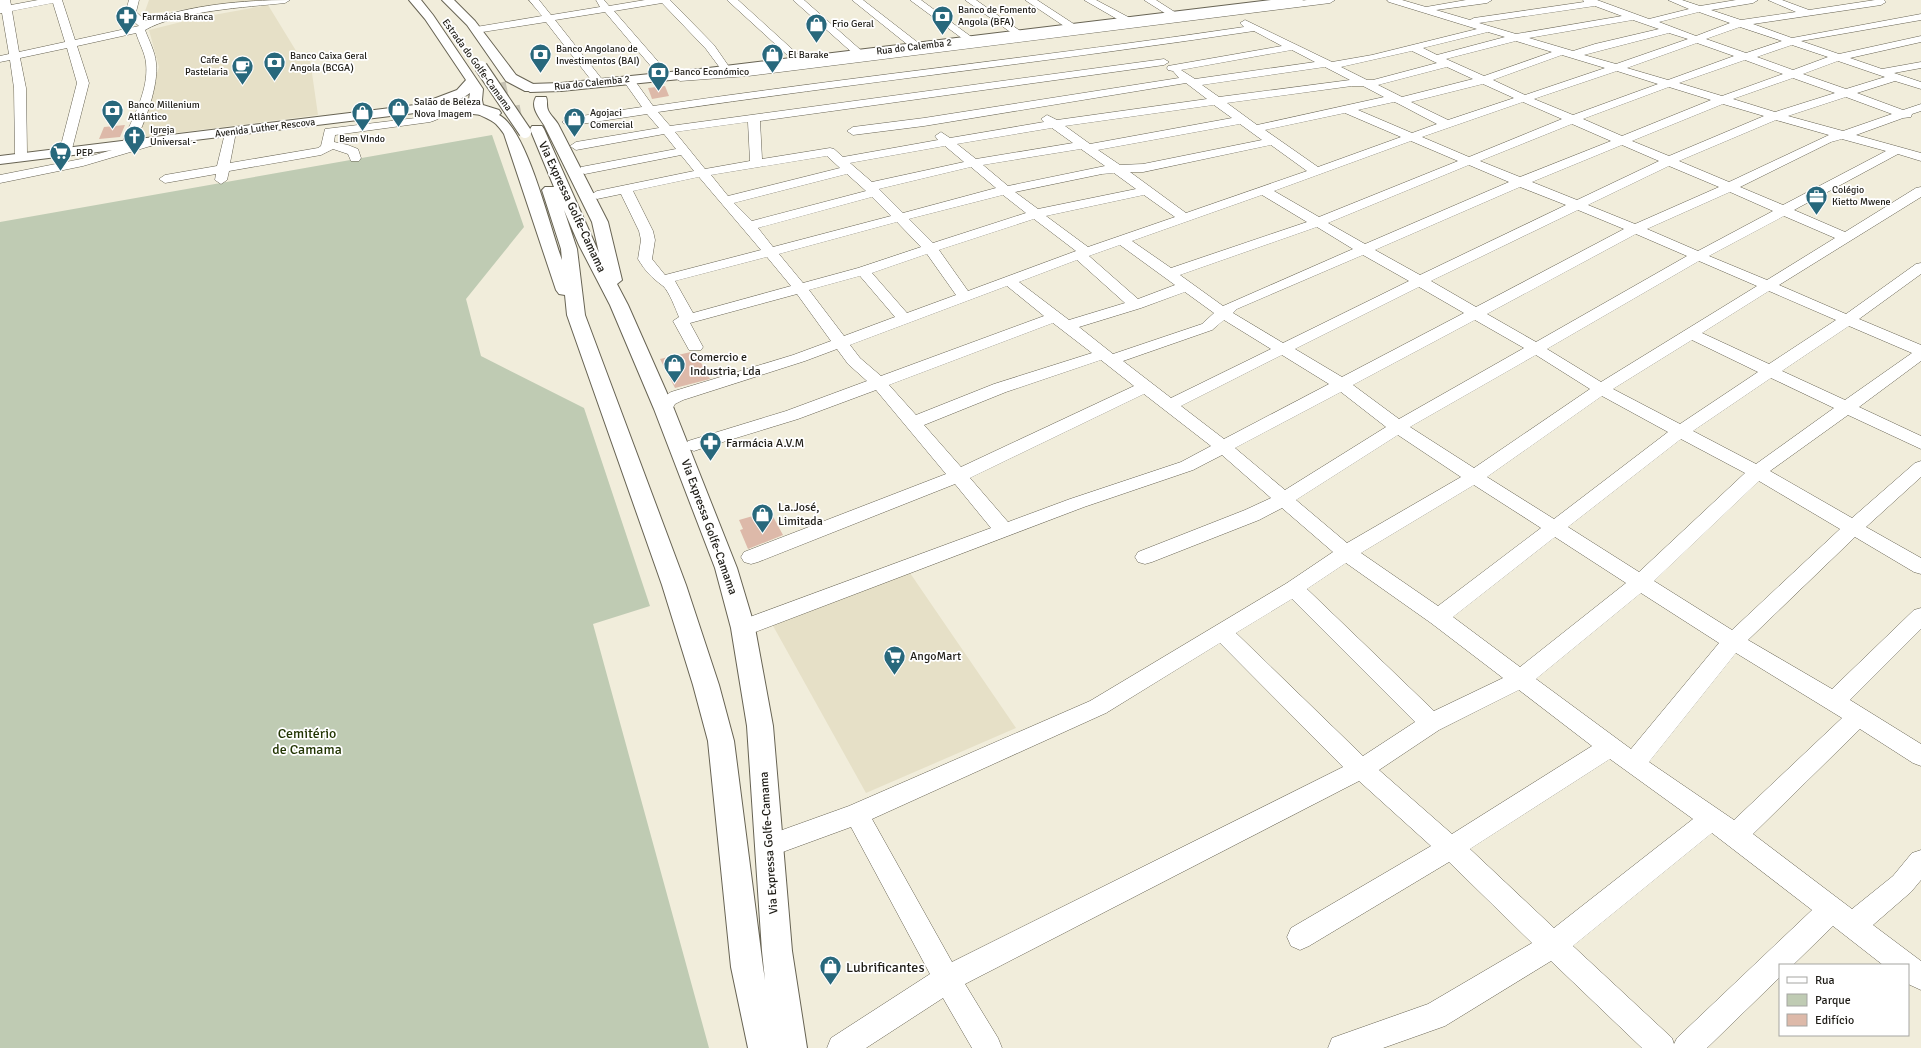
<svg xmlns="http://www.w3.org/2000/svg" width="1921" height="1048" viewBox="0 0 1921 1048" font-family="Signika,sans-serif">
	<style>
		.built { fill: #e6e0c7 }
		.green { fill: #bfcbb3 }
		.building { fill: #ddb9a9 }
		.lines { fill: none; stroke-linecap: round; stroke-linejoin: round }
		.highway-tunnel { stroke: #c7c3b4; stroke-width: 12; stroke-dasharray: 12 6; stroke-linecap: butt }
		.minor-casing { stroke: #676353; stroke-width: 1 }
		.major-casing { stroke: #676353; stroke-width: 2 }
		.highway-casing { stroke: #676353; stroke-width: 2 }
		.minor { fill: #fff; fill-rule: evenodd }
		.major { fill: #fff; fill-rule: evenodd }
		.highway { fill: #fff; fill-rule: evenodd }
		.highway-bridge-casing { stroke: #676353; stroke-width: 14; stroke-linecap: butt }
		.highway-bridge { stroke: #fff; stroke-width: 12 }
		.labels { text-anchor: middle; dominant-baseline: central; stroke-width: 3.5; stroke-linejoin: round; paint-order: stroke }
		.far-poi-label { font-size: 10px; fill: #1f1d17; stroke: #fff; text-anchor: start }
		.far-street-label { font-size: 10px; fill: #1f1d17; stroke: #fff }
		.street-label { font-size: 12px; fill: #1f1d17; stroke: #fff }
		.poi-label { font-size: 12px; fill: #1f1d17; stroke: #fff; text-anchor: start }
		.near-park-label { font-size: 14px; fill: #223503; stroke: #fff }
		.near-poi-label { font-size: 14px; fill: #1f1d17; stroke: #fff; text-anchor: start }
	</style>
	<rect width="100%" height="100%" fill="#f1eddb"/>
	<!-- built -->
	<path class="built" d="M149 0H267L144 14Z
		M268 5 298 54 309 52 318 115 136 138 159 67 149 30 197 18Z
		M910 573 1016 728 866 793 772 624Z"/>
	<!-- green -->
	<path class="green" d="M492 135 524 227 466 299 481 356 584 408 650 606 593 624 709 1048H0V222Z"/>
	<!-- building -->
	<path class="building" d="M665 86 669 96 652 99 648 88Z
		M125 125 120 137 99 139 104 127Z
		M691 352H695L710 379 675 388 660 359Z
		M770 511 783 535 748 549 740 530 743 529 739 520Z"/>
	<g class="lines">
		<!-- highway-tunnel -->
		<path class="highway-tunnel" d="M495 90 509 87
			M509 113 524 110"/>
		<defs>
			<path id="minor" d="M0 0H10L11 5 38 0H62L75 40 139 26C128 17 125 13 129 0H139L136 12 146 21C191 5 242 0 290 0L285 3C247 7 178 11 145 30 149 41 155 51 156 63 159 84 145 124 134 143L150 138 154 139 156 142 154 145 83 166 0 183V175L81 159 129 145 123 141C133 117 149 90 146 63 145 53 139 43 136 33L77 46 89 83 72 149 66 153 60 149 77 83 67 48 20 58 26 88 27 154 21 158 17 157 15 154 14 88 10 60 0 62V56L9 54 2 13H0ZM53 3 65 42 19 52 12 11Z
				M529 0H539L551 15 600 7 596 0H604L609 6 645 0H670L714 45 732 71 797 64 727 0H738L803 59 804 61 803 63 856 56 793 0H804L863 52V55L913 49 852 0H863L921 45V48L967 42 910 0H921L977 41 1016 36 965 0H976L1026 35 1070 30 1025 0H1037L1080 28 1124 23 1084 0H1096L1132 19V22L1171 17 1144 0H1156L1181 16 1307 0H1335L1330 3 748 76 680 81 675 78 676 76 723 72 706 49 662 3 614 11 668 73 669 75 664 78 660 77 605 12 555 20 605 83 599 86 595 85 546 22 476 33 471 30 476 27 542 16Z
				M1387 0H1402L1426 7 1466 0H1492L1487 3 1436 10 1470 20 1474 18 1584 2 1583 0H1597L1649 19 1689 9 1668 0H1682L1700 6 1736 0H1758L1753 3 1711 10 1741 20 1796 12 1768 0H1782L1809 10 1875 0H1884L1886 2 1881 5 1753 24 1792 38 1921 14V20L1801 41 1839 54 1921 36V42L1850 58 1882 69 1921 62V68L1894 73 1921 82V89L1895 81 1857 93 1903 110 1921 104V111L1912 114 1911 117 1903 118 1856 135 1921 153V161L1898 154 1794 210 1845 232 1916 188 1921 187V197L1779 285 1846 314 1916 264 1921 263V274L1859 319 1921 345V361L1859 407 1921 436V449L1848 415 1770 471 1852 518 1915 463 1921 461V477L1866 527 1921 558V574L1914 572 1855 537 1748 640 1832 689 1914 610 1921 608V629L1850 700 1921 744V766L1913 763 1860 729 1753 834 1852 909 1893 876 1912 853 1921 850V880L1911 892 1873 925 1921 961V990L1908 984V965H1883L1833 926 1793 965H1780V977L1707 1048H1642L1551 961 1445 1026 1383 1048H1328L1332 1038 1428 1004 1532 943 1449 862 1309 946 1300 950 1291 946 1287 937 1291 928 1431 846 1359 781 965 984 998 1038 1002 1048H972L943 998 866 1048H827L831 1038 930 974 851 827 769 857 760 854 757 846 760 838 849 806 1090 701 1287 583 1333 552 1282 508 1259 520 1152 562 1145 564 1138 562 1135 557 1138 552 1245 510 1271 498 1222 455 1193 470 1084 507 750 634 743 636 736 634 733 628 736 622 991 528 955 484 758 562 751 564 744 562 741 557 744 552 946 474 876 390 798 419 700 449 694 451 688 449 685 445 688 441 786 411 867 381 848 364 837 349 805 361 683 400 675 404 670 413 664 414 658 413 656 409C660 401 663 397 671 392L793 355 831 341 797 294 690 323 703 347 701 350H689L673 321 679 317C676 310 669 291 663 286 651 277 646 272 638 259L641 240 639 231 621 194 597 199 590 195 597 191 694 171 681 155 585 174 581 173 579 170 581 167 676 149 664 134 576 150 570 146 576 142 659 128 647 114 568 126 562 122 568 118 642 107 625 83 631 80 635 81 653 106C850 77 1048 56 1244 27L1240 23 1245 20 1332 62 1372 55 1477 29 1389 2ZM1595 6 1622 16 1516 34 1479 23ZM1699 12 1730 23 1696 36 1659 22ZM1633 20 1659 29 1595 44 1573 51 1529 38ZM1740 27 1782 41 1746 53 1706 39ZM1254 31 1282 46 1168 66 1167 68 1168 70 1173 71 1179 78 924 118 853 127 847 131 853 135 924 126 1186 83 1207 99 1057 120 1047 115 1041 119 1044 122 950 138 941 132 935 136 938 140 843 157 834 149 830 148 762 159 760 121 1164 65 1169 62 1164 59 670 126 658 112C856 83 1055 61 1254 31ZM1488 32 1505 37 1437 55 1423 48ZM1669 33 1688 39 1616 64 1584 55ZM1516 41 1552 52 1484 76 1446 59ZM1697 43 1734 56 1668 80 1627 68ZM1792 45 1828 57 1793 70 1757 57ZM1292 50 1315 62 1195 79 1181 70ZM1412 51 1437 63 1373 80H1367L1341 67ZM1562 55 1605 68 1525 95 1493 80ZM1745 60 1783 74 1722 96 1679 83ZM1838 61 1885 77 1846 89 1803 74ZM1325 67 1350 80 1219 97 1202 85ZM1447 67 1473 79 1402 97 1378 85ZM1617 71 1658 84 1573 115 1534 99ZM1793 78 1835 93 1775 112 1733 99ZM1483 84 1514 98 1448 120 1411 102ZM1352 86H1363L1384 97 1257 125 1227 103ZM1669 87 1711 100 1622 136 1583 119ZM1846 97 1892 114 1843 131 1788 116ZM1394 102 1397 103 1437 124 1412 133 1358 110ZM1523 102 1562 119 1469 157 1422 137ZM1723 104 1764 116 1669 156 1632 141ZM1214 105 1232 118 1090 144 1065 126ZM1345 113 1401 137 1318 167 1265 130ZM1776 120 1829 135 1729 182 1679 161ZM748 122 750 161 705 169 675 132ZM1240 124 1262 140 1143 164 1120 165 1098 150ZM1572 124 1611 141 1520 177 1480 161ZM1052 128 1073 143 976 159 957 144ZM1842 139 1886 151 1783 205 1740 187 1831 142ZM1411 141 1458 161 1319 217 1274 191ZM1271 145 1307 171 1186 213 1130 172H1143ZM1622 145 1659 161 1577 200 1532 182ZM945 146 964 162 872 182 850 163ZM1081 149 1105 166 1008 186 983 165ZM827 156 840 168 728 196 711 175ZM1469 165 1509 182 1365 244 1328 223ZM1669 166 1719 187 1635 224 1588 205ZM971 167 996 188 903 213 879 189ZM1114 173 1136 189 1038 209 1015 192 1102 174ZM847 174 866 191 752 221 734 203ZM699 177 761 250 665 275 652 259 655 240 653 231 633 191ZM1520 187 1566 205 1420 275 1375 250ZM1730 192 1773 211 1698 251 1647 229ZM1003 195 1026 213 933 243 909 219ZM1144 195 1175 217 1088 247 1046 216ZM1262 195 1307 222 1171 268 1132 241ZM872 197 891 216 773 247 758 228ZM1578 210 1624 229 1476 307 1431 281ZM1784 216 1835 238 1767 280 1709 256ZM1034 219 1076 251 968 291 939 250ZM897 222 921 247 858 268 803 283 779 254ZM1317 227 1353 249 1223 306 1180 275ZM1636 234 1687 256 1536 342 1487 314ZM1120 245 1175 285 1138 299 1089 256ZM927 254 956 295 907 313 872 273ZM1363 255 1409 281 1283 343 1233 313 1237 309ZM767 257 791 286 693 313 675 281ZM1077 260 1125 303 1069 320 1019 282ZM1699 261 1757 286 1601 382 1547 349ZM860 276 895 317 844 336 809 290ZM1007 286 1044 316 881 376 860 358 850 345ZM1419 287 1464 313 1342 377 1295 349ZM1769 291 1836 320 1769 364 1702 333ZM1185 292 1214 313 1202 324 1113 354 1079 327 1141 308ZM1224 320 1271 349 1171 398 1123 361 1212 330ZM1475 320 1524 348 1399 419 1353 385ZM1053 323 1092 353 994 384 916 415 889 385ZM1849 326 1912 353 1845 400 1782 371ZM1692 340 1758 372 1680 424 1613 389ZM1282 355 1329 384 1224 439 1181 406ZM1536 355 1590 389 1474 468 1410 427ZM1101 360 1134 386 961 467 924 425 1006 392ZM1771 378 1834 408 1756 464 1693 431ZM1341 392 1386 427 1285 490 1235 448ZM1144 394 1211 446 1181 462 1070 499 1008 522 970 478ZM1602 396 1668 432 1554 519 1487 477ZM1398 435 1461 477 1347 543 1296 500ZM1681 439 1745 473 1639 572 1568 527ZM1759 481 1840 529 1732 630 1654 581ZM1474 485 1541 528 1438 606 1361 553ZM1555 537 1626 583 1520 667 1453 617ZM1346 563 1431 623 1503 678 1434 711 1307 589ZM1641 593 1719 643 1631 749 1536 679ZM1292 599 1415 722 1363 756 1236 633ZM1220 643 1343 767 952 962 872 819 1106 713ZM1736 653 1842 718 1734 820 1649 762ZM1519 690 1592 746 1452 834 1379 770 1439 730ZM1610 759 1693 819 1554 928 1470 849ZM1712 833 1812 910 1677 1038 1674 1044 1672 1038 1573 946Z
				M446 104 450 105 452 107C447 114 438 120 430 122L335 135 334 142 348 145 358 149 361 158 359 161H351L348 154 333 149 321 155 229 171 227 180 221 184 215 180 216 174 165 183 159 179 165 175 217 166 226 129 230 128 236 132 230 163 318 148 321 146 325 129 424 117Z"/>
			<path id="major" d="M1271 0H1304L1298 3 700 77 561 91 530 92 524 88 530 84 561 83 700 69Z
				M446 103 482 107 487 108 489 111 487 114 482 115 446 111 415 113 0 164V156L415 105Z"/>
			<path id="highway" d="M409 0H421L433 15 483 89 482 100 483 105 499 110 501 113 499 115C527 129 550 228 562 260L561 249 542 190 545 187H554L530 129 532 126H542L544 129 599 253 592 222 544 125C539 117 530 107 536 97H546C548 101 546 105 548 110 550 115 555 119 558 124L608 222 622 280 617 284 628 305 674 409 737 568 755 628 773 726 792 951 807 1048H748L731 967 708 741 693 685 662 585 567 315 565 295 559 294 556 290 504 134C502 131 499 127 496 124 483 113 465 116 470 93 460 100 441 110 428 107L426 104 428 101 457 90 466 80 425 19ZM564 210 579 245 610 305 654 409 715 568 731 628 747 726 762 951 765 980 763 967 734 741 719 685 686 585 585 315 577 249Z
				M442 0H454L475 21 516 75 535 85 536 88 535 91H525L506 81 467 25Z"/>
		</defs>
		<!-- minor casing -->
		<use href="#minor" class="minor-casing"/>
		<!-- major casing -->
		<use href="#major" class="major-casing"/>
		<!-- highway casing -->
		<use href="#highway" class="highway-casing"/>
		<!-- minor -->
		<use href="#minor" class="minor"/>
		<!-- major -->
		<use href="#major" class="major"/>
		<!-- highway -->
		<use href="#highway" class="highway"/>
		<defs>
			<path id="highway-bridge" d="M481 67 525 132"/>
		</defs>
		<!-- highway-bridge casing -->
		<use href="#highway-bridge" class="highway-bridge-casing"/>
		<!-- highway-bridge -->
		<use href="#highway-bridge" class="highway-bridge"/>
	</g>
	<!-- icons -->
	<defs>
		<symbol id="bank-pin" viewBox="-11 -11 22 30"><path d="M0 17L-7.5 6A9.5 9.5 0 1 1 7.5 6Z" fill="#28687c" stroke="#fff"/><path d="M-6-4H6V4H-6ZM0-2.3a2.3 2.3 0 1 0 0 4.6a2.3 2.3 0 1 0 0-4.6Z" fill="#fff"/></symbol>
		<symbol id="pharmacy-pin" viewBox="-11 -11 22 30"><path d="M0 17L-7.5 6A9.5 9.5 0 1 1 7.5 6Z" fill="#28687c" stroke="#fff"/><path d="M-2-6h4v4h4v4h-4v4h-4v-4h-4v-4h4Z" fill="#fff"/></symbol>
		<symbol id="shop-pin" viewBox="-11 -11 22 30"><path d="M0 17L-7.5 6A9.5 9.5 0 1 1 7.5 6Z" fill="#28687c" stroke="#fff"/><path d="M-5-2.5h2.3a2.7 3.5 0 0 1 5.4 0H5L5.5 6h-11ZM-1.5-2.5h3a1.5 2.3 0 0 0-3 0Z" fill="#fff"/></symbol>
		<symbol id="cafe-pin" viewBox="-11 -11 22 30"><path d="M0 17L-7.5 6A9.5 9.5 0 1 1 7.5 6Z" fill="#28687c" stroke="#fff"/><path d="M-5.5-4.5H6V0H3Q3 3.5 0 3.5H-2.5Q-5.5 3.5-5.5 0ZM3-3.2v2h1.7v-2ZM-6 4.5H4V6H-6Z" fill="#fff"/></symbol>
		<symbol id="church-pin" viewBox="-11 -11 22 30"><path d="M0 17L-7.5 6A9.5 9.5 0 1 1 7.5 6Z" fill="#28687c" stroke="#fff"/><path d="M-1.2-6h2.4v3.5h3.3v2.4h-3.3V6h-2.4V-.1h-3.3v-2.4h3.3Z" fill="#fff"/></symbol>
		<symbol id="supermarket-pin" viewBox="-11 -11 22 30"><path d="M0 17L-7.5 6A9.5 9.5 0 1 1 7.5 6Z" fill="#28687c" stroke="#fff"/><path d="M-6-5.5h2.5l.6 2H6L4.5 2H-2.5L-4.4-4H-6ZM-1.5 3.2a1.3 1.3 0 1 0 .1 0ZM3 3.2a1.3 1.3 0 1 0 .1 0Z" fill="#fff"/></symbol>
		<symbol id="office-pin" viewBox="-11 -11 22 30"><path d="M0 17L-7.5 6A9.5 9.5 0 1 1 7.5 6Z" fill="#28687c" stroke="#fff"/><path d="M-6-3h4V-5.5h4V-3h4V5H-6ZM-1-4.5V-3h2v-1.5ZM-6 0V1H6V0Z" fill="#fff"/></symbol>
	</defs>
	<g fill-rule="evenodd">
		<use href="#bank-pin" x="930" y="4" width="25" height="34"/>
		<use href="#pharmacy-pin" x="114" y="4" width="25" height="34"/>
		<use href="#shop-pin" x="804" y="12" width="25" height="34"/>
		<use href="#bank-pin" x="528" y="42" width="25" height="34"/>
		<use href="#shop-pin" x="760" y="42" width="25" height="34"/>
		<use href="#bank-pin" x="262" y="50" width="25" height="34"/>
		<use href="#cafe-pin" x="230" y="54" width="25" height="34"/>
		<use href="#bank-pin" x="646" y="60" width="25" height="34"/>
		<use href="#shop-pin" x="386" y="96" width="25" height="34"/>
		<use href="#bank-pin" x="100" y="98" width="25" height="34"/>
		<use href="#shop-pin" x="350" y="100" width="25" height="34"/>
		<use href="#shop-pin" x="562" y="106" width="25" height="34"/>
		<use href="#church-pin" x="122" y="124" width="25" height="34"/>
		<use href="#supermarket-pin" x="48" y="140" width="25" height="34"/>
		<use href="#office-pin" x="1804" y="184" width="25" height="34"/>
		<use href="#shop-pin" x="662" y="352" width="25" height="34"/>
		<use href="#pharmacy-pin" x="698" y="430" width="25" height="34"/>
		<use href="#shop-pin" x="750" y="502" width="25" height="34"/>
		<use href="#supermarket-pin" x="882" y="644" width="25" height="34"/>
		<use href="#shop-pin" x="818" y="954" width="25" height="34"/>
	</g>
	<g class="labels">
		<!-- far-poi labels -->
		<g class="far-poi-label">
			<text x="958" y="10">Banco de Fomento<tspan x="958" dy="12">Angola (BFA)</tspan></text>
			<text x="142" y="17">Farmácia Branca</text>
			<text x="832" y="24">Frio Geral</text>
			<text x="556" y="49">Banco Angolano de<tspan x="556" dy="12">Investimentos (BAI)</tspan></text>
			<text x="788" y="55">El Barake</text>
			<text x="290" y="56">Banco Caixa Geral<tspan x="290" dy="12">Angola (BCGA)</tspan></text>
			<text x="228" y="60" text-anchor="end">Cafe &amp;<tspan x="228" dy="12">Pastelaria</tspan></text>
			<text x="674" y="72">Banco Económico</text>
			<text x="414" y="102">Salão de Beleza<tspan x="414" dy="12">Nova Imagem</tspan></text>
			<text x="128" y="105">Banco Millenium<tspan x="128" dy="12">Atlântico</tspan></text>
			<text x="590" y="113">Agojaci<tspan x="590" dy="12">Comercial</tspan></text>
			<text x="150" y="130">Igreja<tspan x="150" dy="12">Universal -</tspan></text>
			<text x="362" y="139" text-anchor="middle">Bem VIndo</text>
			<text x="76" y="153">PEP</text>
			<text x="1832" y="190">Colégio<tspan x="1832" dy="12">Kietto Mwene</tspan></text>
		</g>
		<!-- far-street labels -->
		<g class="far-street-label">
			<text transform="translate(914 47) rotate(-7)">Rua do Calemba 2</text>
			<text transform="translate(477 65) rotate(54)">Estrada do Golfe-Camama</text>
			<text transform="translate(592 83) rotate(-6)">Rua do Calemba 2</text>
			<text transform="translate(265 128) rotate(-7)">Avenida Luther Rescova</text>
		</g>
		<!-- street labels -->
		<g class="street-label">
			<text transform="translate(572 207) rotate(65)">Via Expressa Golfe-Camama</text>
			<text transform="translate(709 527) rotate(70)">Via Expressa Golfe-Camama</text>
			<text transform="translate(769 843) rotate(-94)">Via Expressa Golfe-Camama</text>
		</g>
		<!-- poi labels -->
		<g class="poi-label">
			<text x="690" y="357">Comercio e<tspan x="690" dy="14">Industria, Lda</tspan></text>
			<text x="726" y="443">Farmácia A.V.M</text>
			<text x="778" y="507">La.José,<tspan x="778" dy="14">Limitada</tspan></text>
			<text x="910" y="656">AngoMart</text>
		</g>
		<!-- near-park labels -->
		<g class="near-park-label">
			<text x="307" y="733">Cemitério<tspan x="307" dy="16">de Camama</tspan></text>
		</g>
		<!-- near-poi labels -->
		<g class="near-poi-label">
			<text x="846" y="967">Lubrificantes</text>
		</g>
	</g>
	<!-- legend -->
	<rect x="1779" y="964" width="130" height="72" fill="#ffffff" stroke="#a5a5a2"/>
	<rect x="1787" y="977" width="20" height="6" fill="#ffffff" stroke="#a5a5a2"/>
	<text x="1815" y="984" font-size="12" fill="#1f1d17">Rua</text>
	<rect x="1787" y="994" width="20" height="12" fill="#bfcbb3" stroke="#a5a5a2"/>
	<text x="1815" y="1004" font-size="12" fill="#1f1d17">Parque</text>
	<rect x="1787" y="1014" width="20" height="12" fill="#ddb9a9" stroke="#a5a5a2"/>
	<text x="1815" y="1024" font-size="12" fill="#1f1d17">Edifício</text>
</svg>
